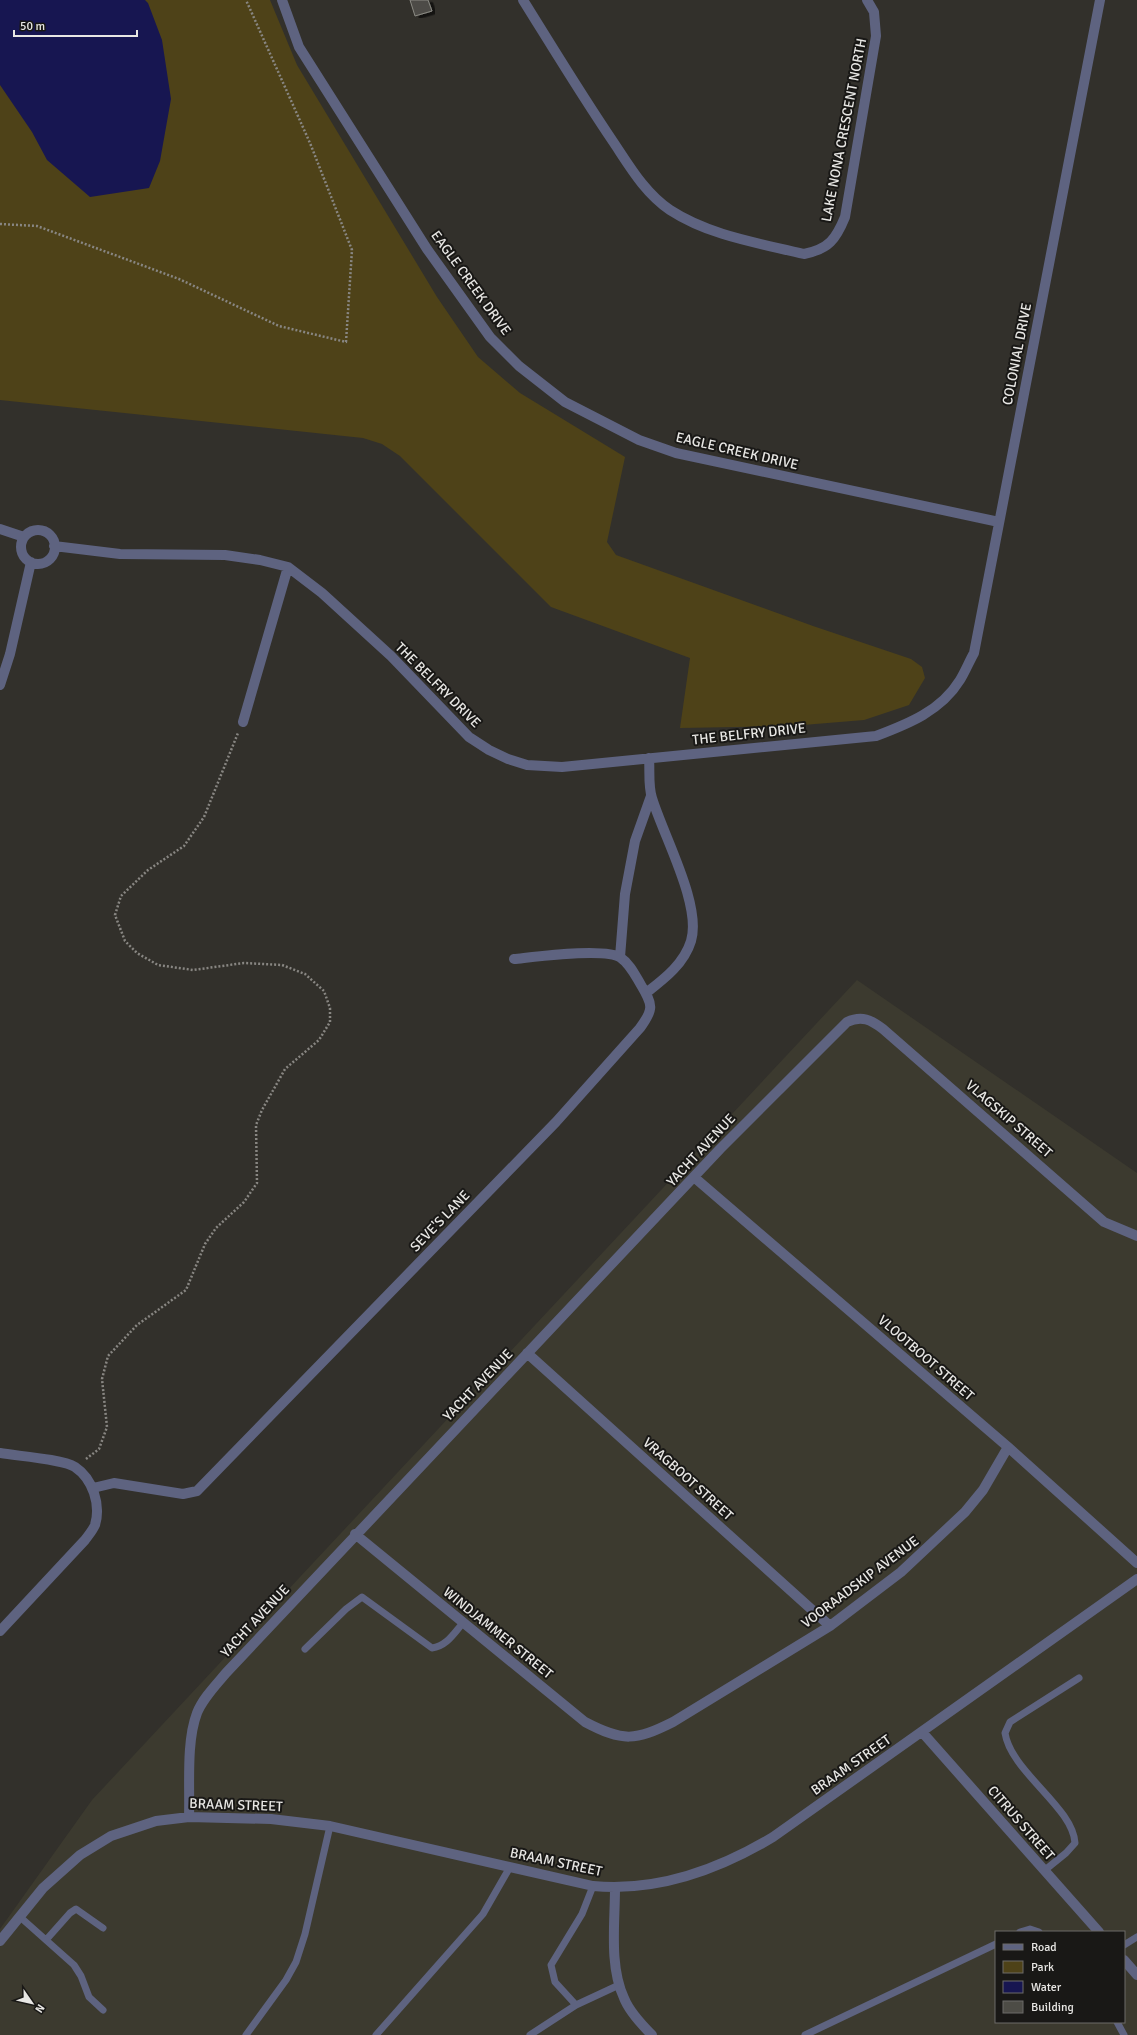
<svg xmlns="http://www.w3.org/2000/svg" width="1137" height="2035" viewBox="0 0 1137 2035" font-family="Signika,sans-serif">
	<style>
		.built { fill: #3c3a2f; fill-rule: evenodd }
		.green { fill: #4e4218 }
		.water { fill: #171651 }
		.building { fill: #4d4c46; stroke: #8b8a84; filter: url(#shadow) }
		.lines { fill: none; stroke-linecap: round; stroke-linejoin: round }
		.path { stroke: #888682; stroke-width: 2.5; stroke-dasharray: 2 2; stroke-linecap: butt }
		.service { stroke: #5e6380; stroke-width: 7 }
		.minor { stroke: #5e6380; stroke-width: 10 }
		.labels { text-anchor: middle; dominant-baseline: central; stroke-width: 4; stroke-linejoin: round; paint-order: stroke }
		.street-label { font-size: 14px; fill: #e8e7e4; stroke: #191816 }
	</style>
	<defs>
		<filter id="shadow"><feDropShadow dx="4.5" dy="2.5" stdDeviation="0" flood-color="#0009"/></filter>
	</defs>
	<rect width="100%" height="100%" fill="#32302b"/>
	<!-- built -->
	<path class="built" d="M857 980 1137 1173V2035H0V1929L92 1800ZM996 1932H1124V2022H996Z"/>
	<!-- green -->
	<path class="green" d="M0 0H270L297 65 437 297 478 357 520 393 625 457 607 542 616 555 813 626 911 659 922 667 925 678 909 705 864 720 791 726 680 728 690 658 551 607 400 456 382 444 363 438 0 400Z"/>
	<!-- water -->
	<path class="water" d="M0 0H145L148 3 162 40 171 99 160 161 149 188 90 197 47 160 32 132 0 85Z"/>
	<!-- building -->
	<path class="building" d="M410 0H428L432 11 415 16Z"/>
	<g class="lines">
		<!-- path -->
		<path class="path" d="M0 224 37 226 179 279 279 326 346 342 352 250 310 143 246 0
			M86 1459 99 1449 107 1427 102 1379 108 1356 137 1325 186 1290 205 1244 216 1228 244 1202 257 1183 256 1125 262 1110 285 1069 319 1040 330 1022V1008L324 991 305 974 282 965 244 963 193 970 158 965 137 953 125 941 115 915 121 896 148 870 184 846 204 817 238 733"/>
		<!-- service -->
		<path class="service" d="M305 1649 346 1609 362 1597 432 1648C447 1646 454 1633 463 1623
			M1045 1870 1066 1853 1075 1843C1073 1807 1011 1772 1005 1733L1010 1722 1079 1678
			M19 1916 74 1965 81 1976 89 1997 103 2010
			M1020 1932 1030 1929 1039 1932
			M46 1940 70 1913 76 1909 103 1928
			M1124 1945 1137 1937
			M576 2005 555 1982 551 1965 582 1914 593 1886
			M1117 2022 1124 2035
			M246 2035 286 1980 296 1962 305 1934 330 1826
			M376 2035 483 1914 510 1867
			M530 2035 576 2005 619 1985
			M805 2035 996 1944"/>
		<!-- minor -->
		<path class="minor" d="M282 0 299 47 427 249 490 337 519 366 565 402 639 440 676 453 999 522
			M523 0C553 48 582 96 614 143 630 167 645 193 670 210 710 236 759 243 804 254 829 249 836 239 845 217L876 36 874 12 867 0
			M0 529 24 537
			M21 547a17 17 0 1 1 34 0a17 17 0 1 1-34 0Z
			M54 546 120 554 225 555 260 560 288 567 322 593 391 656 469 737 489 750 508 759 527 765 562 767 876 736C908 724 941 711 960 680 965 672 969 662 974 653L1100 0
			M0 685 10 654 31 562
			M243 722 288 567
			M620 957 625 894 635 841 651 796
			M646 993C664 979 684 964 691 941 702 905 663 835 652 798 648 786 650 771 649 758
			M695 1178 1008 1447 1137 1563
			M527 1353 830 1626
			M0 1453C17 1456 62 1459 75 1467 93 1479 101 1505 95 1525 93 1530 88 1536 85 1540L0 1631
			M93 1488 114 1483 183 1494 197 1491 556 1122 640 1028C654 1009 653 1005 641 985 635 975 630 964 621 958 606 947 534 957 514 959
			M355 1534 585 1722C623 1742 635 1741 673 1722L830 1626 901 1572 965 1512 983 1490 1008 1447
			M922 1732 1099 1932
			M189 1817C190 1785 186 1742 197 1713 203 1698 216 1685 226 1673L720 1149 847 1022C862 1015 871 1020 883 1029L1104 1222 1137 1236
			M615 1888C615 1923 609 1966 624 1998 629 2011 642 2025 652 2035
			M0 1941 43 1888 80 1855 111 1836 156 1821 189 1817 271 1819 330 1826 593 1886C657 1892 718 1870 773 1837L1137 1579
			M1124 1960 1137 1975"/>
	</g>
	<g class="labels">
		<!-- street labels -->
		<g class="street-label">
			<text transform="translate(844 130) rotate(-79)">LAKE NONA CRESCENT NORTH</text>
			<text transform="translate(471 283) rotate(54)">EAGLE CREEK DRIVE</text>
			<text transform="translate(1017 354) rotate(-79)">COLONIAL DRIVE</text>
			<text transform="translate(737 451) rotate(13)">EAGLE CREEK DRIVE</text>
			<text transform="translate(438 685) rotate(45)">THE BELFRY DRIVE</text>
			<text transform="translate(749 734) rotate(-6)">THE BELFRY DRIVE</text>
			<text transform="translate(1009 1119) rotate(41)">VLAGSKIP STREET</text>
			<text transform="translate(701 1150) rotate(-47)">YACHT AVENUE</text>
			<text transform="translate(440 1221) rotate(-46)">SEVE'S LANE</text>
			<text transform="translate(926 1358) rotate(41)">VLOOTBOOT STREET</text>
			<text transform="translate(478 1385) rotate(-46)">YACHT AVENUE</text>
			<text transform="translate(688 1479) rotate(42)">VRAGBOOT STREET</text>
			<text transform="translate(860 1582) rotate(-37)">VOORAADSKIP AVENUE</text>
			<text transform="translate(255 1621) rotate(-47)">YACHT AVENUE</text>
			<text transform="translate(498 1633) rotate(39)">WINDJAMMER STREET</text>
			<text transform="translate(851 1765) rotate(-35)">BRAAM STREET</text>
			<text transform="translate(236 1805) rotate(2)">BRAAM STREET</text>
			<text transform="translate(1021 1823) rotate(49)">CITRUS STREET</text>
			<text transform="translate(556 1862) rotate(12)">BRAAM STREET</text>
		</g>
	</g>
	<!-- legend -->
	<rect x="995" y="1931" width="130" height="92" fill="#191816" stroke="#6c6b68"/>
	<rect x="1003" y="1944" width="20" height="6" fill="#5e6380" stroke="#6c6b68"/>
	<text x="1031" y="1951" font-size="12" fill="#e8e7e4">Road</text>
	<rect x="1003" y="1961" width="20" height="12" fill="#4e4218" stroke="#6c6b68"/>
	<text x="1031" y="1971" font-size="12" fill="#e8e7e4">Park</text>
	<rect x="1003" y="1981" width="20" height="12" fill="#171651" stroke="#6c6b68"/>
	<text x="1031" y="1991" font-size="12" fill="#e8e7e4">Water</text>
	<rect x="1003" y="2001" width="20" height="12" fill="#4d4c46" stroke="#6c6b68"/>
	<text x="1031" y="2011" font-size="12" fill="#e8e7e4">Building</text>
	<!-- north arrow -->
	<g transform="translate(32 2003) rotate(124)" stroke="#191816" stroke-width="3" paint-order="stroke">
	<path d="M0-3L7 15L0 10L-7 15Z" fill="#e8e7e4"/>
	<text y="-6" font-size="11" font-weight="bold" text-anchor="middle" fill="#e8e7e4">N</text>
	</g>
	<!-- scale -->
	<path d="M14 30v6h123v-6" fill="none" stroke="#e8e7e4" stroke-width="2"/>
	<text x="20" y="30" font-size="12" fill="#e8e7e4" stroke="#191816" stroke-width="3" paint-order="stroke">50 m</text>
</svg>
